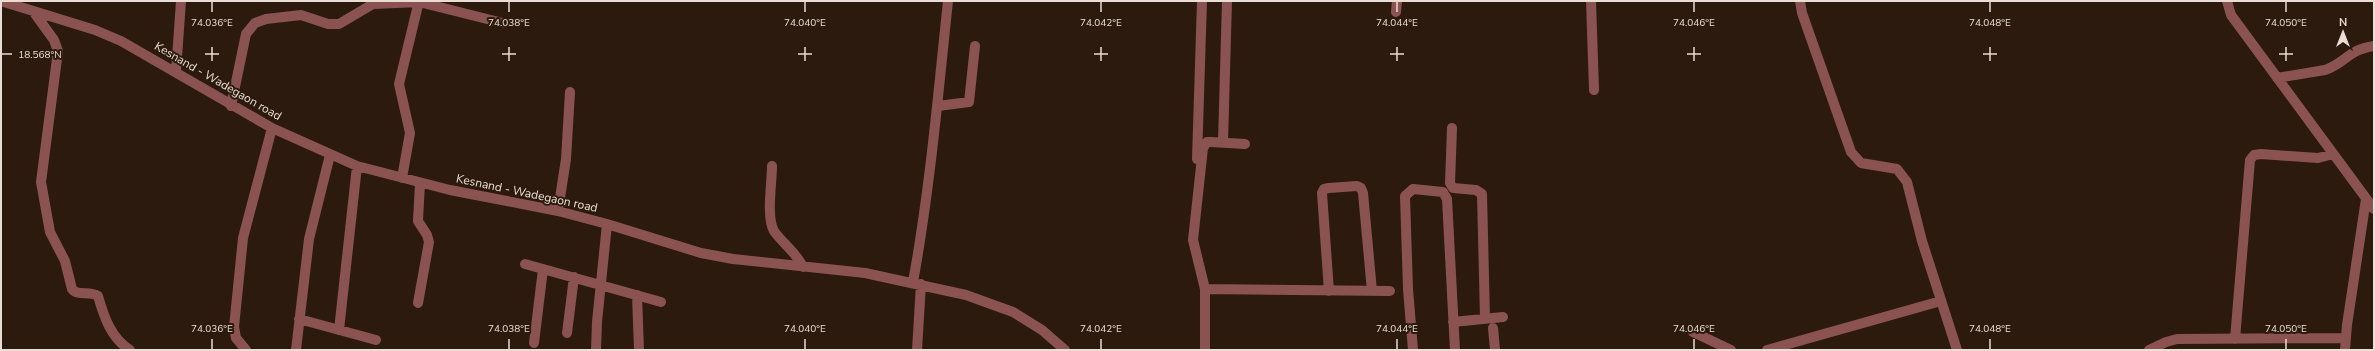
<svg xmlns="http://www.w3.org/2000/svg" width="2375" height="351" viewBox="0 0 2375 351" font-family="'Nunito Sans',sans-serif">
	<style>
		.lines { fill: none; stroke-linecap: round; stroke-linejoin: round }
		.street { stroke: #8a5352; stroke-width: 10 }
		.ticks { fill: none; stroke: #eaddd5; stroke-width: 1.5 }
		.labels { text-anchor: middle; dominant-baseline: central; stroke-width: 4; stroke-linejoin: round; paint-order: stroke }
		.street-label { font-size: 12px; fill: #eaddd5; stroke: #2c1a0e }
		.ticks-label { font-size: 10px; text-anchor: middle; fill: #eaddd5; stroke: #2c1a0e; stroke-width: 4; stroke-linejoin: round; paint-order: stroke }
	</style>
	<rect width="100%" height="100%" fill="#2c1a0e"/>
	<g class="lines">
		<!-- street -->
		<path class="street" d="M1 1 95 30 121 41 272 128 357 166 450 190 558 211 607 224 701 253 733 259 865 273 966 295 1013 312 1042 330 1065 350
			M1591 1 1594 90
			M1800 1 1802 13 1851 152 1861 163 1897 169 1907 182 1922 241 1957 350
			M2227 1 2231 15 2374 209
			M33 11 54 40 58 51 41 182 50 232 65 261 72 289C78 297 89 290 98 296 104 317 111 338 130 350
			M1396 12 1397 1
			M176 72 181 1
			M2277 78 2325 70C2347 62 2347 50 2374 46
			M231 106 246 34 255 23 266 19 301 15 328 24H339L373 4 419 2 503 23
			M938 106 969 102 975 46
			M1452 128 1450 183 1453 188 1476 190 1482 194 1485 318
			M1223 142 1227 1
			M1197 159 1202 1
			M772 166C772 183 766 217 774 231 783 244 796 252 803 267
			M402 178 410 133 399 84 419 1
			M558 211 566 159 570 92
			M525 264 661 302
			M913 282C930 189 938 95 948 1
			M1205 289 1390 291
			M1329 291 1322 193 1324 189 1329 188 1357 186 1361 188 1363 193 1372 291
			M637 295 639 350
			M418 303 429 242 427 235 418 221 420 183
			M299 319 376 340
			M1453 322 1503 317
			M1493 328 1495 350
			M339 330 357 166
			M1693 332 1731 350
			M567 333 574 277
			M2235 339 2250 160 2254 155 2261 154 2318 158 2333 154
			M534 343 543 269
			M246 350 236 338 234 327 243 238 272 128
			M296 350 309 239 330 155
			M596 350 597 322 607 224
			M917 350 921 284
			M1205 350V289L1193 240 1203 148 1207 142H1211L1245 144
			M1413 350 1408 289 1405 196 1413 189 1443 192 1447 199 1455 350
			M1767 350 1941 301
			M2149 350 2166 342 2177 339 2346 338
			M2345 350 2347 325 2366 199"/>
	</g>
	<!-- ticks -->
	<path class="ticks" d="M212 2V12M509 2V12M805 2V12M1101 2V12M1397 2V12M1694 2V12M1990 2V12M2286 2V12M212 47V61M509 47V61M805 47V61M1101 47V61M1397 47V61M1694 47V61M1990 47V61M2286 47V61M2 54H12M205 54H219M502 54H516M798 54H812M1094 54H1108M1390 54H1404M1687 54H1701M1983 54H1997M2279 54H2293M212 339V349M509 339V349M805 339V349M1101 339V349M1397 339V349M1694 339V349M1990 339V349M2286 339V349"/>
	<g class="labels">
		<!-- street labels -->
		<g class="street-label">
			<text transform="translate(218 81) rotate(30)">Kesnand - Wadegaon road</text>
			<text transform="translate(527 193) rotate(12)">Kesnand - Wadegaon road</text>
		</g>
	</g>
	<g class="ticks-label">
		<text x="212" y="26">74.036°E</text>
		<text x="509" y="26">74.038°E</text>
		<text x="805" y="26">74.040°E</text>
		<text x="1101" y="26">74.042°E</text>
		<text x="1397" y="26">74.044°E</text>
		<text x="1694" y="26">74.046°E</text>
		<text x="1990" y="26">74.048°E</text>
		<text x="2286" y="26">74.050°E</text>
		<text x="40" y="58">18.568°N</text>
		<text x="212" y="332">74.036°E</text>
		<text x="509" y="332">74.038°E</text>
		<text x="805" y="332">74.040°E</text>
		<text x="1101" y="332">74.042°E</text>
		<text x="1397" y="332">74.044°E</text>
		<text x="1694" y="332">74.046°E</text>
		<text x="1990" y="332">74.048°E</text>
		<text x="2286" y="332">74.050°E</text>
	</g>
	<!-- border -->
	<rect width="2375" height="351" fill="none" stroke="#eaddd5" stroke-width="4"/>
	<!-- north arrow -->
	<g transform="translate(2343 32)" stroke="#2c1a0e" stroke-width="3" paint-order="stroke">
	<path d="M0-3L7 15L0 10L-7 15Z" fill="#eaddd5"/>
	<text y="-6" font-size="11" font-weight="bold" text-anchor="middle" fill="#eaddd5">N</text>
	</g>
</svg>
